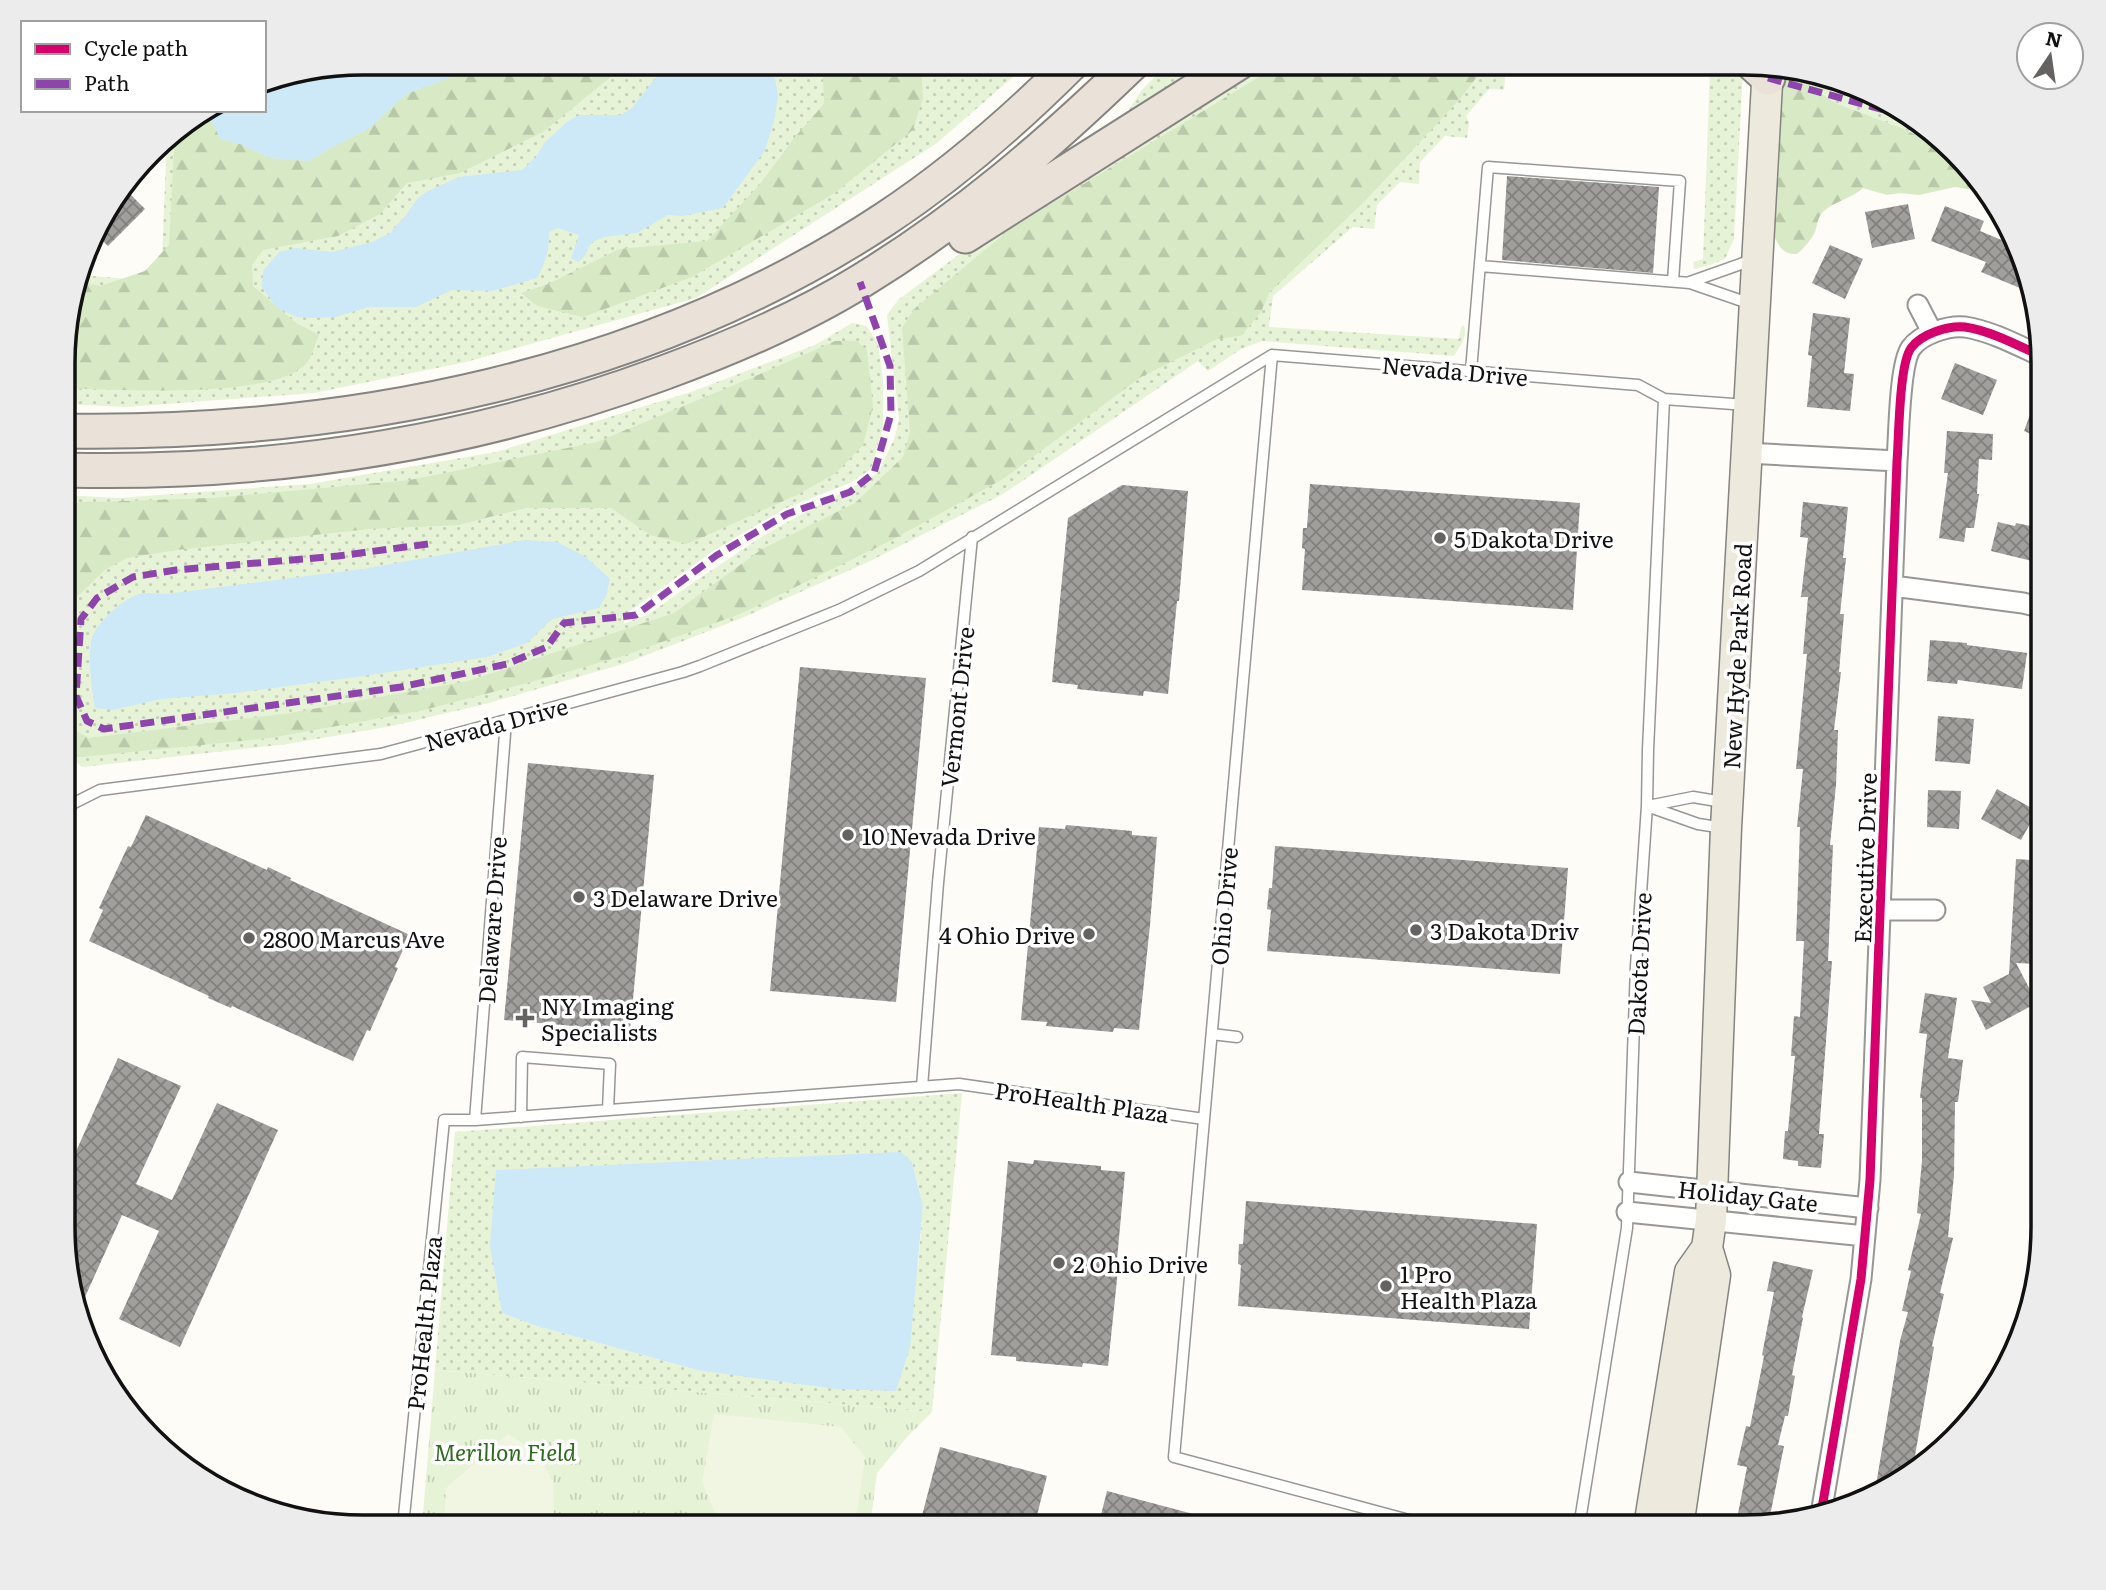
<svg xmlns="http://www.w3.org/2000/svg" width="2106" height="1590" viewBox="0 0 2106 1590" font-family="Literata,serif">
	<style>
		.grass { fill: url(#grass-dots); fill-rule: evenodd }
		.forest { fill: url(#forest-firs) }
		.park { fill: url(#park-tufts) }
		.pitch { fill: #f0f6e1 }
		.water { fill: #cde8f7 }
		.building { fill: url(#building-cross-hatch) }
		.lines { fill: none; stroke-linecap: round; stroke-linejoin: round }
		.service-casing { stroke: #979795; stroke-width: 13 }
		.minor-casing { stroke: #979795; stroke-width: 23 }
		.primary-casing { stroke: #858482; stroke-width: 33 }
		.motorway-casing { stroke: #858482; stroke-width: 37 }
		.service { stroke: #fffffe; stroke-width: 10 }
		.minor { stroke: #fffffe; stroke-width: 19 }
		.primary { stroke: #ede9dc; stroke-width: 30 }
		.motorway { stroke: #eae1d8; stroke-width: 33 }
		.quiet { stroke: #8e44ad; stroke-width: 7; stroke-dasharray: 14 7; stroke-linecap: butt }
		.cycleway-casing { stroke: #fff; stroke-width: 13 }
		.cycleway { stroke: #d6006c; stroke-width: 9 }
		.poi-dot { fill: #646362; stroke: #fff; stroke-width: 2.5 }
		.labels { text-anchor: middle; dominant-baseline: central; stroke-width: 7; stroke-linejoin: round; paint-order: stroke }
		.street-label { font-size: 23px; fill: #111; stroke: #fff }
		.poi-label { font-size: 23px; fill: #111; stroke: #fff; text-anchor: start }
		.park-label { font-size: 23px; font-style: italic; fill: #2f6b1f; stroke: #fff }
		.rim { fill: none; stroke: #111; stroke-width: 3.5 }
	</style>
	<defs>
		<pattern id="grass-dots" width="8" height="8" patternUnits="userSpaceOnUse" patternTransform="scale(1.75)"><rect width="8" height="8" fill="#e7f3d7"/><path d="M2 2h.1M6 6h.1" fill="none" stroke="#c5cfb8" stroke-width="1.8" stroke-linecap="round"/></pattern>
		<pattern id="forest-firs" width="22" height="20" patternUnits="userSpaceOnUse" patternTransform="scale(1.75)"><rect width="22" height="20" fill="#d8eac5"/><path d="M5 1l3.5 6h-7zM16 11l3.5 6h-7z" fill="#b8c8a8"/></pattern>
		<pattern id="park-tufts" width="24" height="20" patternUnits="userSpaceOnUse" patternTransform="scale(1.75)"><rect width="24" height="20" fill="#e7f3d7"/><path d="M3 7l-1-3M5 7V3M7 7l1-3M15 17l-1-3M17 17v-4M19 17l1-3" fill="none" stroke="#c5cfb8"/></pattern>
		<pattern id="building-cross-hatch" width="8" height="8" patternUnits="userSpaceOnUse" patternTransform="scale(1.75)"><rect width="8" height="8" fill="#a19f9c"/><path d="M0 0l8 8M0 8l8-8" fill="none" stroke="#82807e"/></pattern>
	</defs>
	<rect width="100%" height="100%" fill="#fdfcf7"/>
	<!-- grass -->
	<path class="grass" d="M363 63H1029L937 143 696 298 466 362 314 393 126 407 65 404 66 324 82 275 161 282 167 137 212 110H264V80L266 79Z
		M1169 63H1213L1125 116 1141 91Z
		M1257 63 1511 64 1506 68 1504 90 1489 89 1466 116 1469 122 1467 138 1445 136 1420 162 1419 184 1400 182 1377 205 1374 229 1353 227 1273 296 1269 327 1459 339 1461 327 1464 325C1468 337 1460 346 1454 356L1262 341 1241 349 1208 371 1198 361 1003 494 868 562 742 618 626 663 489 703 392 726 287 744 83 767 77 763H71L65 785V495L118 498 310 484 496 452 691 392 815 345 852 323 866 326 878 342 883 381V427L871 469 850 483 784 509 713 551 630 611 623 624 649 614 694 582 769 532 878 473 895 437 899 419 887 315 898 300 1033 199Z
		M1701 64H1742L1743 70 1734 239 1725 259 1710 265 1694 269 1693 262 1703 259 1710 68Z
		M1814 89 1864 91 1869 93 1940 137 1951 152 1904 129 1838 104Z
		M962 1093 932 1412 435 1370 455 1132ZM912 1162 923 1206 918 1266 697 1370 537 1326 502 1313Z"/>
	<!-- forest -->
	<path class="forest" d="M476 63H653L622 68 543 132 460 173 407 183 380 214 338 236 263 250 252 265 253 286 295 322 319 335C315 344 312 358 305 365 272 399 114 390 66 388V324L80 282 100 286 145 271 169 245 175 132 205 115 214 125 220 139 240 144 270 158 309 161 329 149 370 128 406 94 468 71Z
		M797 63H921L923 98 913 130 835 193 692 277 583 317 537 306 521 293 548 284 619 249 707 241 760 184 795 137 824 104 823 77Z
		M1282 63 1487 64 1459 100 1366 200 1269 293 1261 312 1241 336 1217 339 1141 377 1003 479 892 540 740 614 626 655 550 677 420 711 270 738 82 757H65V719L66 725 89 738 290 713 468 681 674 613 762 549 855 503 903 457 910 431 902 328 914 309 1010 229Z
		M1768 65 1857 86 1865 91 1815 90 1838 104 1904 129 1951 152 1985 195 1973 190 1955 187 1919 195 1900 193 1887 195 1863 188C1852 198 1836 201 1824 211 1817 217 1818 224 1815 232 1811 240 1804 248 1797 254 1781 255 1777 242 1771 230Z
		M835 341H857L867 350 873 406 863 445 836 473 797 495 687 544 650 535 611 508H525L459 525 369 529 177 550 127 558 105 570 72 602 65 638V503L212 498 410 480 597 442 758 375Z"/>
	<!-- park -->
	<path class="park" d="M435 1370 932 1412 908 1436 877 1473 870 1527 422 1526Z"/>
	<!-- pitch -->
	<path class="pitch" d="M714 1414 841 1427 865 1457 855 1527H721L702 1482Z
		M508 1434 537 1452 553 1482 554 1526H454L444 1518 446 1488Z"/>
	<!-- water -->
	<path class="water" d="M363 63H476L468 71 406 94 370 128 329 149 309 161 270 158 240 144 220 139 214 125 205 116 212 110H264V80L266 79Z
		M687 69 729 75 762 73 775 78 778 96 774 121 765 150 723 208 682 216 668 215 637 233 604 237 592 242 584 257 578 262 571 258 579 235 558 228 549 232C550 249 545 263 537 278L492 291 452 290 416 307H369L335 317 312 318 297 317 277 308 262 287 263 271 279 252 295 248 332 252 372 242 390 233 406 215 417 199 428 191 459 177 522 170 536 157 545 142 567 122 579 115H621L632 108 657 76 670 71Z
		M525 540 557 542 586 557 610 579 606 596 599 608 552 619 527 643 487 657 363 676 235 693 162 699 112 710 95 708C92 691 87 654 92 638 97 622 123 599 139 594 147 592 158 594 166 594L363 569Z
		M901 1152 912 1162 923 1206 910 1347 896 1391 836 1389 697 1370 537 1326 502 1313 490 1246 496 1170Z"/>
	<!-- building -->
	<path class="building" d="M1507 176 1659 187 1653 273 1502 260Z
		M124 188 145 209 108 246 96 234 103 213Z
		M1908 204 1915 239 1872 248 1865 212Z
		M1945 206 1984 221 1980 231 2016 246 2024 279 2020 288 1981 272 1986 262 1931 241Z
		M1830 245 1863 259 1845 299 1812 283Z
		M1813 313 1850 318 1844 373 1854 374 1850 411 1807 407 1812 356 1808 355Z
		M1955 363 1997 380 1983 415 1941 399Z
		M2041 385H2043V439L2024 431Z
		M1947 431 1993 434 1992 460 1979 459 1977 494H1979L1974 528H1966L1964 542 1939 538 1948 473H1944Z
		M1310 484 1580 503 1573 610 1302 590 1305 549 1302 548 1303 528H1307Z
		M1122 485 1188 491 1179 601H1177L1168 694 1144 691 1143 696 1077 689 1078 685 1052 682 1068 518Z
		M1803 502 1848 507 1843 558H1846L1840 614H1844L1839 672H1841L1834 730H1838L1836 785 1830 845H1833L1828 961H1832L1819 1134H1824L1821 1168 1798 1166V1161L1783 1159 1785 1131H1788L1795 1056H1791L1794 1016 1800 1017 1804 941H1796L1800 827H1797L1803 769H1796L1807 654H1803L1808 597H1801L1808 538 1800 537Z
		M1998 522 2015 526 2016 523 2040 528 2032 561 1991 551Z
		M1930 640 1967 643V645L2027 653 2022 689 1958 680 1957 684 1927 681Z
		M800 667 926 678 896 1002 770 991Z
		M1938 716 1974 719 1970 764 1935 761Z
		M528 763 654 775 630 1031 504 1020Z
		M1997 789 2037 811 2021 840 1981 819Z
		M1928 790 1961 791 1959 829 1927 827Z
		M146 815 267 870 268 867 291 878 290 880 410 935 395 967 398 968 370 1031 367 1030 353 1061 232 1006 231 1008 208 998 209 996 89 941 103 910 99 908 128 846 131 847Z
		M1066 825 1132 831V835L1157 837 1150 925 1139 1030 1114 1028 1113 1032 1046 1026 1047 1022 1021 1020 1039 827 1065 829Z
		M1275 846 1568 868 1560 974 1267 951 1271 910 1267 909 1269 888H1272Z
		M2016 859 2043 861V964L2016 963 2037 1003 1986 1030 1971 1000 1991 1003 1983 987 2009 974Z
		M1925 993 1957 998 1948 1058 1963 1060 1958 1102H1955L1954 1175 1948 1237 1953 1238 1940 1293 1944 1294 1932 1346 1934 1347 1913 1467 1874 1497 1900 1341 1908 1312 1902 1311 1911 1271 1908 1270 1921 1214 1917 1213 1922 1161V1098H1920L1927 1034 1919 1033Z
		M118 1058 181 1086 136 1184 172 1200 217 1103 278 1130 180 1347 119 1319 159 1231 122 1215 80 1308 64 1247V1178Z
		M1034 1160 1101 1166V1170L1125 1172 1117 1260H1119L1108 1366 1083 1363 1082 1367 1016 1361V1357L991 1355 1008 1161 1033 1164Z
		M1246 1201 1537 1224 1529 1329 1238 1306 1241 1265 1238 1264 1239 1244H1243Z
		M1773 1261 1813 1270 1802 1317 1803 1318 1792 1375 1795 1376 1788 1416H1785L1778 1445 1784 1446 1769 1521 1746 1526 1736 1524 1747 1467 1737 1465 1746 1426 1750 1427 1764 1356 1762 1355 1774 1292 1767 1291Z
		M940 1447 1047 1476 1034 1527H919Z
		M1107 1491 1223 1522V1527H1098Z"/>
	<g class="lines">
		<defs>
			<path id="service" d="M137 176V172
				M1480 266 1690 283 1751 304
				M1690 282 1752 260
				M1272 355 1174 1457 1435 1527
				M1272 355 1638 385 1664 399 1747 405
				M1471 371 1488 167 1680 181 1673 281
				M1647 806 1698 824 1724 828
				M1648 806 1693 797 1723 802
				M65 819 72 804 100 790 381 754 683 672 700 666 839 610 919 571 1272 355
				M1212 1034 1237 1037
				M922 1087 938 883 972 537
				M521 1117 522 1057 610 1064 608 1110
				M475 1120 506 721
				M403 1526 444 1120H475L959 1084 1204 1119
				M1579 1527 1627 1228 1636 966 1647 806 1648 750 1664 399"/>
			<path id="minor" d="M1918 305 1932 332
				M1746 453 1897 461
				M1893 586 2023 603 2043 608
				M1881 910H1935
				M1629 1182 1868 1208
				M1627 1212 1865 1236
				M1822 1508 1861 1279 1870 1180 1897 461C1899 437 1899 365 1911 348 1921 334 1949 325 1965 327 1991 331 2017 345 2041 356"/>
			<path id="primary" d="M1649 1527 1690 1272 1707 1248 1711 1220 1726 828 1768 65
				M1678 1527 1715 1275 1707 1248"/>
			<path id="motorway" d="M1753 64 1768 78
				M965 236 1238 63
				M65 431C348 435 646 377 885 219 953 174 1015 120 1072 63
				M65 470C269 475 471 444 663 373 731 348 800 319 861 281 964 218 1047 146 1133 63"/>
		</defs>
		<!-- service casing -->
		<use href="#service" class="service-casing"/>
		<!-- minor casing -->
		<use href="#minor" class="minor-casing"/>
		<!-- primary casing -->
		<use href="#primary" class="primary-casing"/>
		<!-- motorway casing -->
		<use href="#motorway" class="motorway-casing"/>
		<!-- service -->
		<use href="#service" class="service"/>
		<!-- minor -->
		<use href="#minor" class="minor"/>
		<!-- primary -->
		<use href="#primary" class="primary"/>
		<!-- motorway -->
		<use href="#motorway" class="motorway"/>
		<!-- quiet -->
		<path class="quiet" d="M1768 78 1906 116
			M428 544 338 556 176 570 133 577 97 598 81 619 76 696 87 721 104 729 401 687 507 664 547 647 564 623 636 615 717 555 787 514 850 492 874 473 891 414 890 366 860 282"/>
		<defs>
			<path id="cycleway" d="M1822 1508 1861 1279 1870 1180 1897 461C1899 437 1899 365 1911 348 1921 334 1949 325 1965 327 1991 331 2017 345 2041 356"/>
		</defs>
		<!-- cycleway casing -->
		<use href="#cycleway" class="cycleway-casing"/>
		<!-- cycleway -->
		<use href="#cycleway" class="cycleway"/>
	</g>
	<!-- markers -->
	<g class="poi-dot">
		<circle cx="1440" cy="538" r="7"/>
		<circle cx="848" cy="835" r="7"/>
		<circle cx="579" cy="897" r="7"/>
		<circle cx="1416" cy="930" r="7"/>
		<circle cx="1089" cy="934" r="7"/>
		<circle cx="249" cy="938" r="7"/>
		<path d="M521.5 1007.5h7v7h7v7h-7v7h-7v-7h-7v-7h7z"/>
		<circle cx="1059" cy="1263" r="7"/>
		<circle cx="1386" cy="1286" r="7"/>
	</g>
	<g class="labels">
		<!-- street labels -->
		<g class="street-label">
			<text transform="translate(1455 370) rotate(5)">Nevada Drive</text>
			<text transform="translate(1736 656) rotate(-87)">New Hyde Park Road</text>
			<text transform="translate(956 707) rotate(-84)">Vermont Drive</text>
			<text transform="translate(496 723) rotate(-15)">Nevada Drive</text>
			<text transform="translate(1864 858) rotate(-88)">Executive Drive</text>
			<text transform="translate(1223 906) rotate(-85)">Ohio Drive</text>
			<text transform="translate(491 920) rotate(-86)">Delaware Drive</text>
			<text transform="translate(1638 964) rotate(-87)">Dakota Drive</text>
			<text transform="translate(1082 1101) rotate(8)">ProHealth Plaza</text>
			<text transform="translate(1748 1195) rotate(6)">Holiday Gate</text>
			<text transform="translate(423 1323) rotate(-84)">ProHealth Plaza</text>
		</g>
		<!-- poi labels -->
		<g class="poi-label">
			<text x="1454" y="538">5 Dakota Drive</text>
			<text x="862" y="835">10 Nevada Drive</text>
			<text x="593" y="897">3 Delaware Drive</text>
			<text x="1430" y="930">3 Dakota Driv</text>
			<text x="1075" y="934" text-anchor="end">4 Ohio Drive</text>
			<text x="263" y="938">2800 Marcus Ave</text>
			<text x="541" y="1005">NY Imaging<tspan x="541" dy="26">Specialists</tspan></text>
			<text x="1073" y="1263">2 Ohio Drive</text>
			<text x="1400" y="1273">1 Pro<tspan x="1400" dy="26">Health Plaza</tspan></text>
		</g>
		<!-- park labels -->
		<g class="park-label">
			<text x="505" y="1451">Merillon Field</text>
		</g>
	</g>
	<!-- crop -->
	<path d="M0 0H2106V1590H0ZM363 75H1743A288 288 0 0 1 2031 363V1227A288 288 0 0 1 1743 1515H363A288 288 0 0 1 75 1227V363A288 288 0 0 1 363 75Z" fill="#ececec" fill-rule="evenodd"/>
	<path class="rim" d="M363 75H1743A288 288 0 0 1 2031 363V1227A288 288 0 0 1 1743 1515H363A288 288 0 0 1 75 1227V363A288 288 0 0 1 363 75Z"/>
	<!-- legend -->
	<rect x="21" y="21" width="245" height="91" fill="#ffffff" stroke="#a0a0a0" stroke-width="2"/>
	<rect x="35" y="44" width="35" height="10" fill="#d6006c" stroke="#a0a0a0" stroke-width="2"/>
	<text x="84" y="56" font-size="21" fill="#111111">Cycle path</text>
	<rect x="35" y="79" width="35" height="10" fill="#8e44ad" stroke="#a0a0a0" stroke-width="2"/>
	<text x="84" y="91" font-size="21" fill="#111111">Path</text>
	<!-- north arrow -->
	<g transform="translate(2050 56) rotate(13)"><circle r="33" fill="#ffffff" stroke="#a0a0a0" stroke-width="2"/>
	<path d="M0-5L12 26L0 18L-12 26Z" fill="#646362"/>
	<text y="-10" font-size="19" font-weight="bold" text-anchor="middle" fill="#111111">N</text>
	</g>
</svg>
